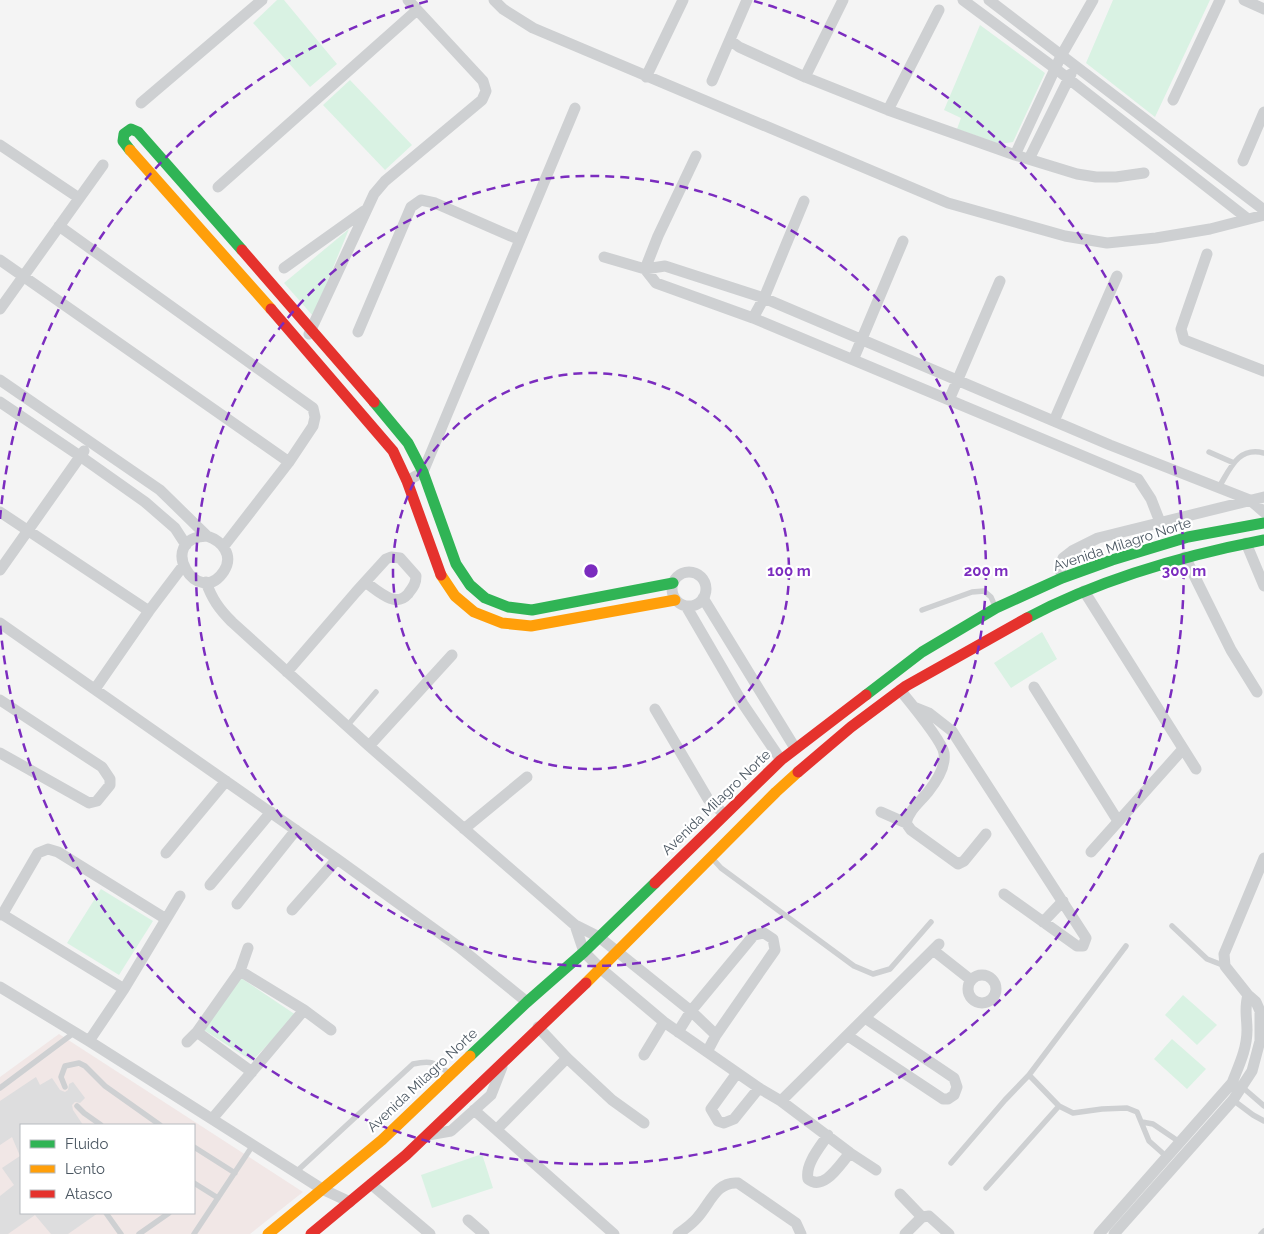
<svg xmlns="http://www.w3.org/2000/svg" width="1264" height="1234" viewBox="0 0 1264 1234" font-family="Raleway,sans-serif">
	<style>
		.medical { fill: #f1e7e6; fill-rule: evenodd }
		.green { fill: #d9f2e3 }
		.building { fill: #ddddde }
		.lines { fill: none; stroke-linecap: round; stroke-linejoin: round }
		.lane { stroke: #ced0d2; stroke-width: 5.5 }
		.street { stroke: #ced0d2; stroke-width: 11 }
		.fast { stroke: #30b455; stroke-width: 11 }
		.slow { stroke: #ff9f0a; stroke-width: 11 }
		.jam { stroke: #e5322d; stroke-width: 11 }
		.ring { fill: none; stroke: #7b2cbf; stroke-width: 2.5; stroke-dasharray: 9 6 }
		.labels { text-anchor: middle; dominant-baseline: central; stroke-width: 4.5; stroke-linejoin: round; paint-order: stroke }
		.street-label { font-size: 14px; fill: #4a5661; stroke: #fff }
		.centre { fill: #7b2cbf; stroke: #fff; stroke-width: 2.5 }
		.ring-label { font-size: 15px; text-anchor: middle; font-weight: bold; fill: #7b2cbf; stroke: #fff; stroke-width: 4.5; stroke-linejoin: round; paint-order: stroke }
	</style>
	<rect width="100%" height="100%" fill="#f4f4f4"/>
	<!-- medical -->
	<path class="medical" d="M59 1034 303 1192 250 1234H0V1077ZM21 1125H194V1213H21Z"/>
	<!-- green -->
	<path class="green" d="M277 0H284L337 64 310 87 253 23Z
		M1113 0H1210L1155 117 1086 63Z
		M980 25 1045 73 1013 142 1000 144 957 129 961 118 944 110Z
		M350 80 412 145 385 170 323 105Z
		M349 229 313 316 284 283Z
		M1042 632 1057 659 1011 688 994 663Z
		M101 889 153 921 119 975 67 943Z
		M241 978 296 1015 252 1061 204 1030Z
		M1183 995 1217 1025 1197 1045 1165 1015Z
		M1172 1039 1206 1069 1187 1089 1154 1059Z
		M482 1154 493 1188 432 1208 421 1175Z"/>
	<!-- building -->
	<path class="building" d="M36 1077 40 1085 52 1078 60 1090 65 1092 68 1090 69 1084 73 1082 85 1098 80 1103 75 1102 72 1105 73 1110 83 1125H21V1213H98L68 1234H51L35 1215 8 1234H0V1196L14 1185 2 1168 20 1156 12 1137 0 1145V1101Z"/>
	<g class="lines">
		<!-- lane -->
		<path class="lane" d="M1209 452 1234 463
			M1219 487C1230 469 1238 446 1264 453
			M922 610 972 592 984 591 991 597 995 606
			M347 726 376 692
			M712 858 721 868 854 966 873 974 890 969 931 922
			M1172 926 1207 959 1225 966
			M1126 946 1029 1075 1059 1106 1073 1113 1102 1109 1127 1108 1137 1112 1149 1141 1167 1157
			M1241 1086 1264 1106
			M65 1087 61 1077 65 1066 79 1063 85 1066 105 1086 160 1125
			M0 1088 75 1032
			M1233 1100 1253 1115 1264 1121
			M77 1106 84 1113 101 1125
			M1142 1122 1153 1124 1181 1143
			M194 1147 235 1173
			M951 1163 1005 1100 1029 1075
			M296 1172 413 1064C431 1060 434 1062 449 1073
			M194 1183 218 1198
			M986 1188 1059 1106
			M106 1213 121 1234
			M139 1234 169 1213
			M194 1234 253 1145
			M1261 1234 1264 1231"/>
		<!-- street -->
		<path class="street" d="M494 0 503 9 533 28 948 203 1065 236 1107 243 1156 238 1210 229 1264 215
			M963 0 1056 69 1248 219
			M989 0 1264 210
			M1244 0 1264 9
			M730 40 739 47 805 77 888 110 1015 155 1077 174 1096 177H1116L1144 173
			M646 77 683 0
			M805 77 843 0
			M712 81 747 0
			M1173 100 1220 0
			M141 103 262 0
			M888 110 939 10
			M0 145 79 198
			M1015 155 1061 56 1093 0
			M1029 159 1071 74
			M1243 161 1264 112
			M218 187 417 10
			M59 226 313 408 315 417 313 426 289 462 224 546
			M1207 254 1181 329 1184 340 1264 371
			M604 257 645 269 665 266 764 298 1110 445 1250 500 1264 512
			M0 260 289 462
			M284 268 364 211
			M645 269 656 283 753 318 1138 479 1151 499 1160 522
			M645 269 658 236 696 156
			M0 309 103 165
			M753 318 764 298 804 201
			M358 332 411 207 421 200 435 203 520 240
			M309 334 374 194 385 181 482 100 486 91 483 81 408 0
			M853 360 903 241
			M0 380 160 490 207 536C222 541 234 555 224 571 198 611 154 538 207 536
			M949 400 1000 281
			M0 402 80 456 145 502 175 528 186 545
			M1054 421 1117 276
			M407 481 423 472 575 108
			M0 512 149 611
			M1246 543 1264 586
			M1185 557 1231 650 1257 692
			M0 570 84 451
			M672 589a17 17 0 1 1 34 0a17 17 0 1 1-34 0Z
			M1062 578 1060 568 1063 558 1072 551 1098 538 1264 497
			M206 582C212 599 219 609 232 622L369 746 575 925 599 937 691 1011 716 1035
			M1084 591 1196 769
			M703 598 795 748
			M686 606 743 704 781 760
			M0 623 337 859 459 947 527 1002
			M287 672 356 592 386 559 391 557 400 558 416 576C416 584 413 587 408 594 395 609 377 590 365 582
			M1034 687 1118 821
			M95 689 149 611 183 566
			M900 690C909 701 942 741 944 753 946 766 936 782 928 792 920 802 909 810 906 823L911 830 958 864 964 861 986 834
			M0 700 102 767 110 779V785L97 801 89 803 0 753
			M914 707 929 713 952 731 1086 938 1083 946H1077L1004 894
			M655 709 708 799 724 814
			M369 746 452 655
			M881 812 906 823
			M464 829 527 777
			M1091 852 1183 749
			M166 853 226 781
			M210 885 271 812
			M237 904 296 830
			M292 910 337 859
			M0 913 124 989
			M2 915 38 853 48 849 58 852 166 919
			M1043 922 1063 901
			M575 925 584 952 600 968 664 1022 759 1088 781 1101 850 1153 876 1170
			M933 950 971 980
			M240 971 304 1010 331 1030
			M968 989a14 14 0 1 1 28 0a14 14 0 1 1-28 0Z
			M0 987 89 1041 322 1189 350 1202
			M538 1027 567 1058
			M197 1032 252 1072
			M678 1032 691 1011 754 935 764 933 773 939 775 950 716 1035 707 1052
			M848 1036 943 1099H948L954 1095 957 1087 954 1078 865 1018
			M89 1041 124 989 180 896
			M187 1042 197 1032 240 971 248 948
			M644 1055 664 1022
			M737 1073 711 1109 718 1121 724 1123 734 1119 759 1088
			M781 1101 939 944
			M474 1110 614 1234
			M212 1119 304 1010
			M497 1129 567 1058 612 1100 644 1123
			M428 1135 451 1131 491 1095 502 1067
			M828 1135C820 1147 805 1164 808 1179 824 1192 840 1164 850 1153
			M371 1184 430 1234
			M900 1194 922 1217
			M468 1220 484 1234
			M678 1234C685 1229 692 1224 697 1218 710 1204 716 1181 738 1183L796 1223 801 1234
			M905 1234 922 1217 929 1216 949 1234
			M1099 1234 1232 1083C1239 1065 1247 1049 1247 1030 1247 1017 1244 1008 1248 995
			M1114 1234 1233 1100 1252 1071 1260 1041V1011L1256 1002 1248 995 1225 966 1224 954 1264 858"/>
		<!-- fast -->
		<path class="fast" d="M130 150 123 141 124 134 131 129 138 132 242 250
			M374 402 408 443 423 472 456 564 470 585 485 598 508 607 532 610 673 583
			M1027 618C1101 579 1181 556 1264 540
			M866 695 922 652 996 608 1062 578 1112 560 1188 537 1264 523
			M470 1056 527 1002 584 952 655 883"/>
		<!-- slow -->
		<path class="slow" d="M130 150 271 309
			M441 575 455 596 474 612 502 623 531 626 675 600
			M586 983 776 792 798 772
			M268 1234 382 1140 470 1056"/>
		<!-- jam -->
		<path class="jam" d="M242 250 374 402
			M271 309 393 451 407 481 441 575
			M798 772 851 727 906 686 1027 618
			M655 883 781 760 866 695
			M311 1234 406 1155 586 983"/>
	</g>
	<!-- distance rings -->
	<g class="ring">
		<circle cx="591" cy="571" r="198"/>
		<circle cx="591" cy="571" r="395"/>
		<path d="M0 519A593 593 0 0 1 428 1M754 1A593 593 0 1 1 0 623"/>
	</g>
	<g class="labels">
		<!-- street labels -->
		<g class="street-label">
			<text transform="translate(1122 544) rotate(-18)">Avenida Milagro Norte</text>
			<text transform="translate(716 802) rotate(-44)">Avenida Milagro Norte</text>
			<text transform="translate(422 1080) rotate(-43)">Avenida Milagro Norte</text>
		</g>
	</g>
	<circle cx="591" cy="571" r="8" class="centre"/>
	<g class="ring-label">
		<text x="789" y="576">100 m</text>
		<text x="986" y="576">200 m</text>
		<text x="1184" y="576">300 m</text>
	</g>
	<!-- legend -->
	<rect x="20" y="1124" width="175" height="90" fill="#ffffff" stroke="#b7bbc0"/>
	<rect x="30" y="1140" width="25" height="8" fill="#30b455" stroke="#b7bbc0"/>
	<text x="65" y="1149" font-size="15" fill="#4a5661">Fluido</text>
	<rect x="30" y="1165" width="25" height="8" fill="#ff9f0a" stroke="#b7bbc0"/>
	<text x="65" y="1174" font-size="15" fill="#4a5661">Lento</text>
	<rect x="30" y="1190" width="25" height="8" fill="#e5322d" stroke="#b7bbc0"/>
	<text x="65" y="1199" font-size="15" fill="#4a5661">Atasco</text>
</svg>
